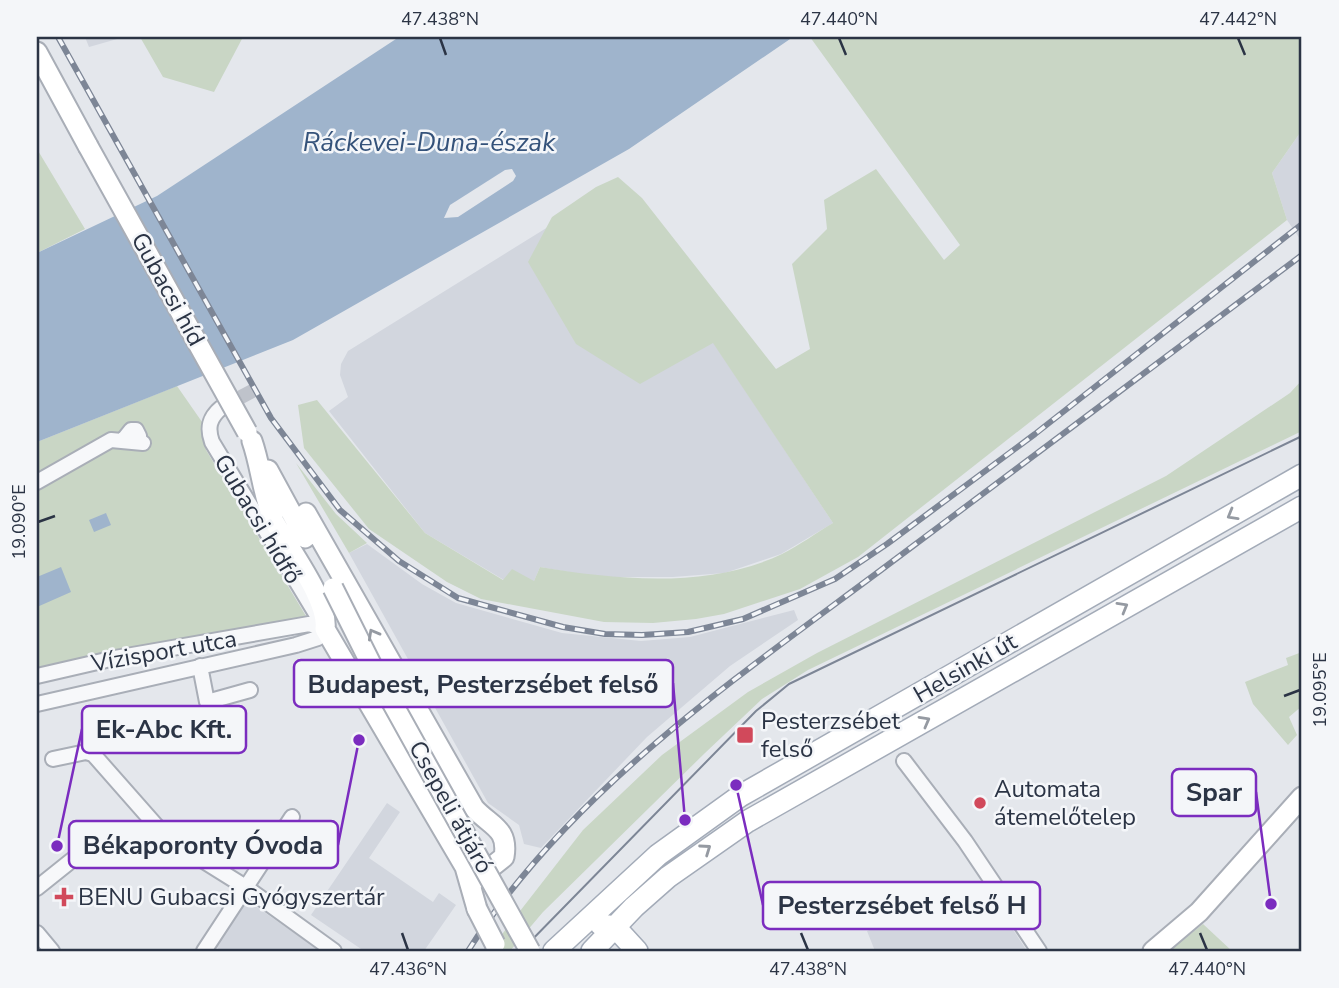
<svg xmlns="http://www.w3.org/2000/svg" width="1339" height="988" viewBox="0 0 1339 988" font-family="'Nunito Sans',sans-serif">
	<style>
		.built { fill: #d2d6de }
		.green { fill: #c9d6c5 }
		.water { fill: #9fb4cc }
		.pier { fill: #e4e7ec }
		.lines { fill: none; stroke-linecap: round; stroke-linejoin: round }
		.street-tunnel { stroke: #bfc3cb; stroke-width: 14; stroke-dasharray: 14 7; stroke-linecap: butt }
		.street-casing { stroke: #a9aeb7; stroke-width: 18 }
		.secondary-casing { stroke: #a9aeb7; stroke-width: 23 }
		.primary-casing { stroke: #a3abb8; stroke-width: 24 }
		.street { stroke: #f7f8fa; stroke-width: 14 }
		.secondary { stroke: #fff; stroke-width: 19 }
		.primary { stroke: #fff; stroke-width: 21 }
		.tram { stroke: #7d8696; stroke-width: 2 }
		.rail-casing { stroke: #7d8696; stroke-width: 6 }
		.rail { stroke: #f4f6f9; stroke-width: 3.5; stroke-dasharray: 10; stroke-linecap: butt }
		.secondary-bridge-casing { stroke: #a9aeb7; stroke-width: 23; stroke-linecap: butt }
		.secondary-bridge { stroke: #fff; stroke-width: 19 }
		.oneway { stroke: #959aa2 }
		.ticks { fill: none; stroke: #2b3445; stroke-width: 2.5 }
		.poi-dot { fill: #d1495b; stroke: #f4f6f9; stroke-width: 2.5 }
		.labels { text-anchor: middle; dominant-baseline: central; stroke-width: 5; stroke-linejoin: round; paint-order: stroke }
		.street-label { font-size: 24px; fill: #2b3445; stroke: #f4f6f9 }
		.poi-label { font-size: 24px; fill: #2b3445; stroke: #f4f6f9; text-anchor: start }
		.water-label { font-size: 26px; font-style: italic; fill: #34527a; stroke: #f4f6f9 }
		.leader { fill: none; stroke: #7b2cbf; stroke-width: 2.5 }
		.callout-dot { fill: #7b2cbf; stroke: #f4f6f9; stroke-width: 2.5 }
		.callout { fill: #f4f6f9; stroke: #7b2cbf; stroke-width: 2.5 }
		.callout-label { font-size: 26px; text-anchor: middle; font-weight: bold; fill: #2b3445 }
		.neatline { fill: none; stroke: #2b3445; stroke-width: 2.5 }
		.ticks-label { font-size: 18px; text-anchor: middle; fill: #2b3445 }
	</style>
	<rect width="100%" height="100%" fill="#e4e7ec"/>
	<!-- built -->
	<path class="built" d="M85 37H124L89 47Z
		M1302 130V242L1287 220 1272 173Z
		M611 188 833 523 781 554 725 573 673 577H597L540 567 534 581 504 580 425 533 329 411 348 397 340 375 341 364 348 351Z
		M367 544 422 584 456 603 562 633 641 641 690 637 794 610 798 620 730 666 647 737 541 848 524 844 519 825 488 803 349 553Z
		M387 803 400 812 369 858 433 902 439 893 456 905 424 951H364L311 915Z
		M982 882 1027 951H875L867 931Z
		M247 900 320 951H221L216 947Z"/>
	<!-- green -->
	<path class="green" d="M140 37H243L214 92 163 77Z
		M810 37H1302V130L1272 173 1287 220 858 557 800 589 724 614 696 619 653 623 604 622 481 599 447 582 369 529 304 448 298 405 317 400 425 533 503 580 512 569 534 581 540 567C618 580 709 589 782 554 800 545 816 533 833 523L713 343 640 384 576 344 528 262 552 217 596 187 618 177 642 198 776 369 810 349 792 264 827 229 824 200 876 169 944 260 960 245Z
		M37 149 85 229 37 253Z
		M1302 380V431L808 670 762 699 705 753 543 912 510 951H489L583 830 662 755 748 692 817 653 1166 476 1290 393Z
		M177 386 209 432 206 450 306 616 37 670V442Z
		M296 463 336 514 367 543 349 553Z
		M1302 652V706L1289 717 1297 735 1288 745 1253 704 1245 682 1288 665 1286 658Z
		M1203 924 1232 951H1169Z"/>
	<!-- water -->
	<path class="water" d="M399 37H793L629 149 293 340 37 442V253L157 196Z
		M106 513 111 525 94 532 89 520Z
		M61 567 71 592 37 607V577Z"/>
	<!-- pier -->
	<path class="pier" d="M512 169 516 176 513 181 458 217 444 218 450 205 505 170Z"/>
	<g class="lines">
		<!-- street-tunnel -->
		<path class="street-tunnel" d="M222 407 258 388"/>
		<defs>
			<path id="street" d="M221 408C209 418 207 428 212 442L321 622
				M123 440 131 430H136L139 436 134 442
				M37 482 111 440 143 443
				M200 666 207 702 250 690
				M37 676 115 658 309 624 325 629
				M37 704 296 645 318 638 325 629
				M53 759 86 752 93 754 167 838 247 888 334 951
				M904 761 965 841 1039 951
				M37 888 72 860 185 852
				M37 933 52 951
				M204 951 292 817"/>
			<path id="secondary" d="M37 52 88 146
				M252 441C261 466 263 498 274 521 288 548 329 600 325 629L465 867 477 909
				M268 470 305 538
				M306 513 474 808C490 826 509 828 504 857L475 880
				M1153 951 1199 912 1302 797"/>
			<path id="primary" d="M601 925 615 927 637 951
				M554 951 658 855 740 796 1302 475
				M592 951 634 907 668 877 748 821 1302 507"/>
		</defs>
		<!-- street casing -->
		<use href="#street" class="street-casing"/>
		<!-- secondary casing -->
		<use href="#secondary" class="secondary-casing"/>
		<!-- primary casing -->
		<use href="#primary" class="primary-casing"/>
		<!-- street -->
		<use href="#street" class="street"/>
		<!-- secondary -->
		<use href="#secondary" class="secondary"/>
		<!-- primary -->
		<use href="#primary" class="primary"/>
		<!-- tram -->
		<path class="tram" d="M521 951 756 711 789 684 1302 436"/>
		<defs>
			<path id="rail" d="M58 37 271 418 340 510 399 561 458 598 563 627 605 634 642 635 688 632 743 619 835 579 887 544 1035 434 1302 224
				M468 951C569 792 732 681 881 570 1021 465 1162 360 1302 255"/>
		</defs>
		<!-- rail casing -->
		<use href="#rail" class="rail-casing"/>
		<!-- rail -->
		<use href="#rail" class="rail"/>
		<defs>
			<path id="secondary-bridge" d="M88 146 247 432
				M333 588 374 670 530 951
				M477 909 495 944"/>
		</defs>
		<!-- secondary-bridge casing -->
		<use href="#secondary-bridge" class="secondary-bridge-casing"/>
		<!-- secondary-bridge -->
		<use href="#secondary-bridge" class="secondary-bridge"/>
	</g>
	<!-- one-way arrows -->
	<defs><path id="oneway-chevron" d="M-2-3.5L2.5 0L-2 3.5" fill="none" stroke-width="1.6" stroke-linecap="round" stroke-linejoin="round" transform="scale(1.75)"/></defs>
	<g class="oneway">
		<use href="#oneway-chevron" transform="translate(1232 515) rotate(150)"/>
		<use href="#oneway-chevron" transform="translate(1123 607) rotate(-30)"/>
		<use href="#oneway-chevron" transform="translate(373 634) rotate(-119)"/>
		<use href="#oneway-chevron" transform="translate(925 721) rotate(-29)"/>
		<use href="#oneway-chevron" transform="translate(706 849) rotate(-35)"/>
	</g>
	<!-- ticks -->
	<path class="ticks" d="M440 38 446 55M839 38 846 55M1238 38 1245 55M38 522 55 516M1284 696 1300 690M402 933 408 950M801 933 808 950M1200 933 1207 950"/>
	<!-- markers -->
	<g class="poi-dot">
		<rect x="736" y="726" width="18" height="18" rx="3.5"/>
		<circle cx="980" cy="803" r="7"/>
		<path d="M60.5 886.5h7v7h7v7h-7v7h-7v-7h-7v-7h7z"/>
	</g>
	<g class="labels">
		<!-- street labels -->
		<g class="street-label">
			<text transform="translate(168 289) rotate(61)">Gubacsi híd</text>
			<text transform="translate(258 519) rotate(59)">Gubacsi hídfő</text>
			<text transform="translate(164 651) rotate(-10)">Vízisport utca</text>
			<text transform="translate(965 668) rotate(-30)">Helsinki út</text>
			<text transform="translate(451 807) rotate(61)">Csepeli átjáró</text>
		</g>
		<!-- poi labels -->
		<g class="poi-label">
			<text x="761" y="721">Pesterzsébet<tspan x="761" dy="28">felső</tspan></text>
			<text x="994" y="789">Automata<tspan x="994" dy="28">átemelőtelep</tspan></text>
			<text x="78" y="897">BENU Gubacsi Gyógyszertár</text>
		</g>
		<!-- water labels -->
		<g class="water-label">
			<text x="429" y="142">Ráckevei-Duna-észak</text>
		</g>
	</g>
	<!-- callouts -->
	<path class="leader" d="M685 820L673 683M57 846L82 729M1271 904L1256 792M359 740L338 845M736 785L763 905"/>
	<g class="callout-dot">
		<circle cx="685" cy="820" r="7"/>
		<circle cx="57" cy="846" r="7"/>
		<circle cx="1271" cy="904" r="7"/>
		<circle cx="359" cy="740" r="7"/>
		<circle cx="736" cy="785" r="7"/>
	</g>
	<g class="callout">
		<rect x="294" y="660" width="379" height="47" rx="7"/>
		<rect x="82" y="706" width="164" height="47" rx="7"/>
		<rect x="1172" y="769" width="84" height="47" rx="7"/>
		<rect x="69" y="821" width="269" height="47" rx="7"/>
		<rect x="763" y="882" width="277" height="47" rx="7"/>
	</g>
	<g class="callout-label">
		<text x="483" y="693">Budapest, Pesterzsébet felső</text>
		<text x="164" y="738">Ek-Abc Kft.</text>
		<text x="1214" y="801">Spar</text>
		<text x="203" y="854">Békaporonty Óvoda</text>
		<text x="902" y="914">Pesterzsébet felső H</text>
	</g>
	<!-- border -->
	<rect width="1339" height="988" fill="none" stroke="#f4f6f9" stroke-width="77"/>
	<rect x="38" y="38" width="1262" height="912" class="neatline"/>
	<g class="ticks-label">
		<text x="440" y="25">47.438°N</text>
		<text x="839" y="25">47.440°N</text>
		<text x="1238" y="25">47.442°N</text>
		<text transform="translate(19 522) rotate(-90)" y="6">19.090°E</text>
		<text transform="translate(1320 690) rotate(-90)" y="6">19.095°E</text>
		<text x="408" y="975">47.436°N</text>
		<text x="808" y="975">47.438°N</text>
		<text x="1207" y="975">47.440°N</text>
	</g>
</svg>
